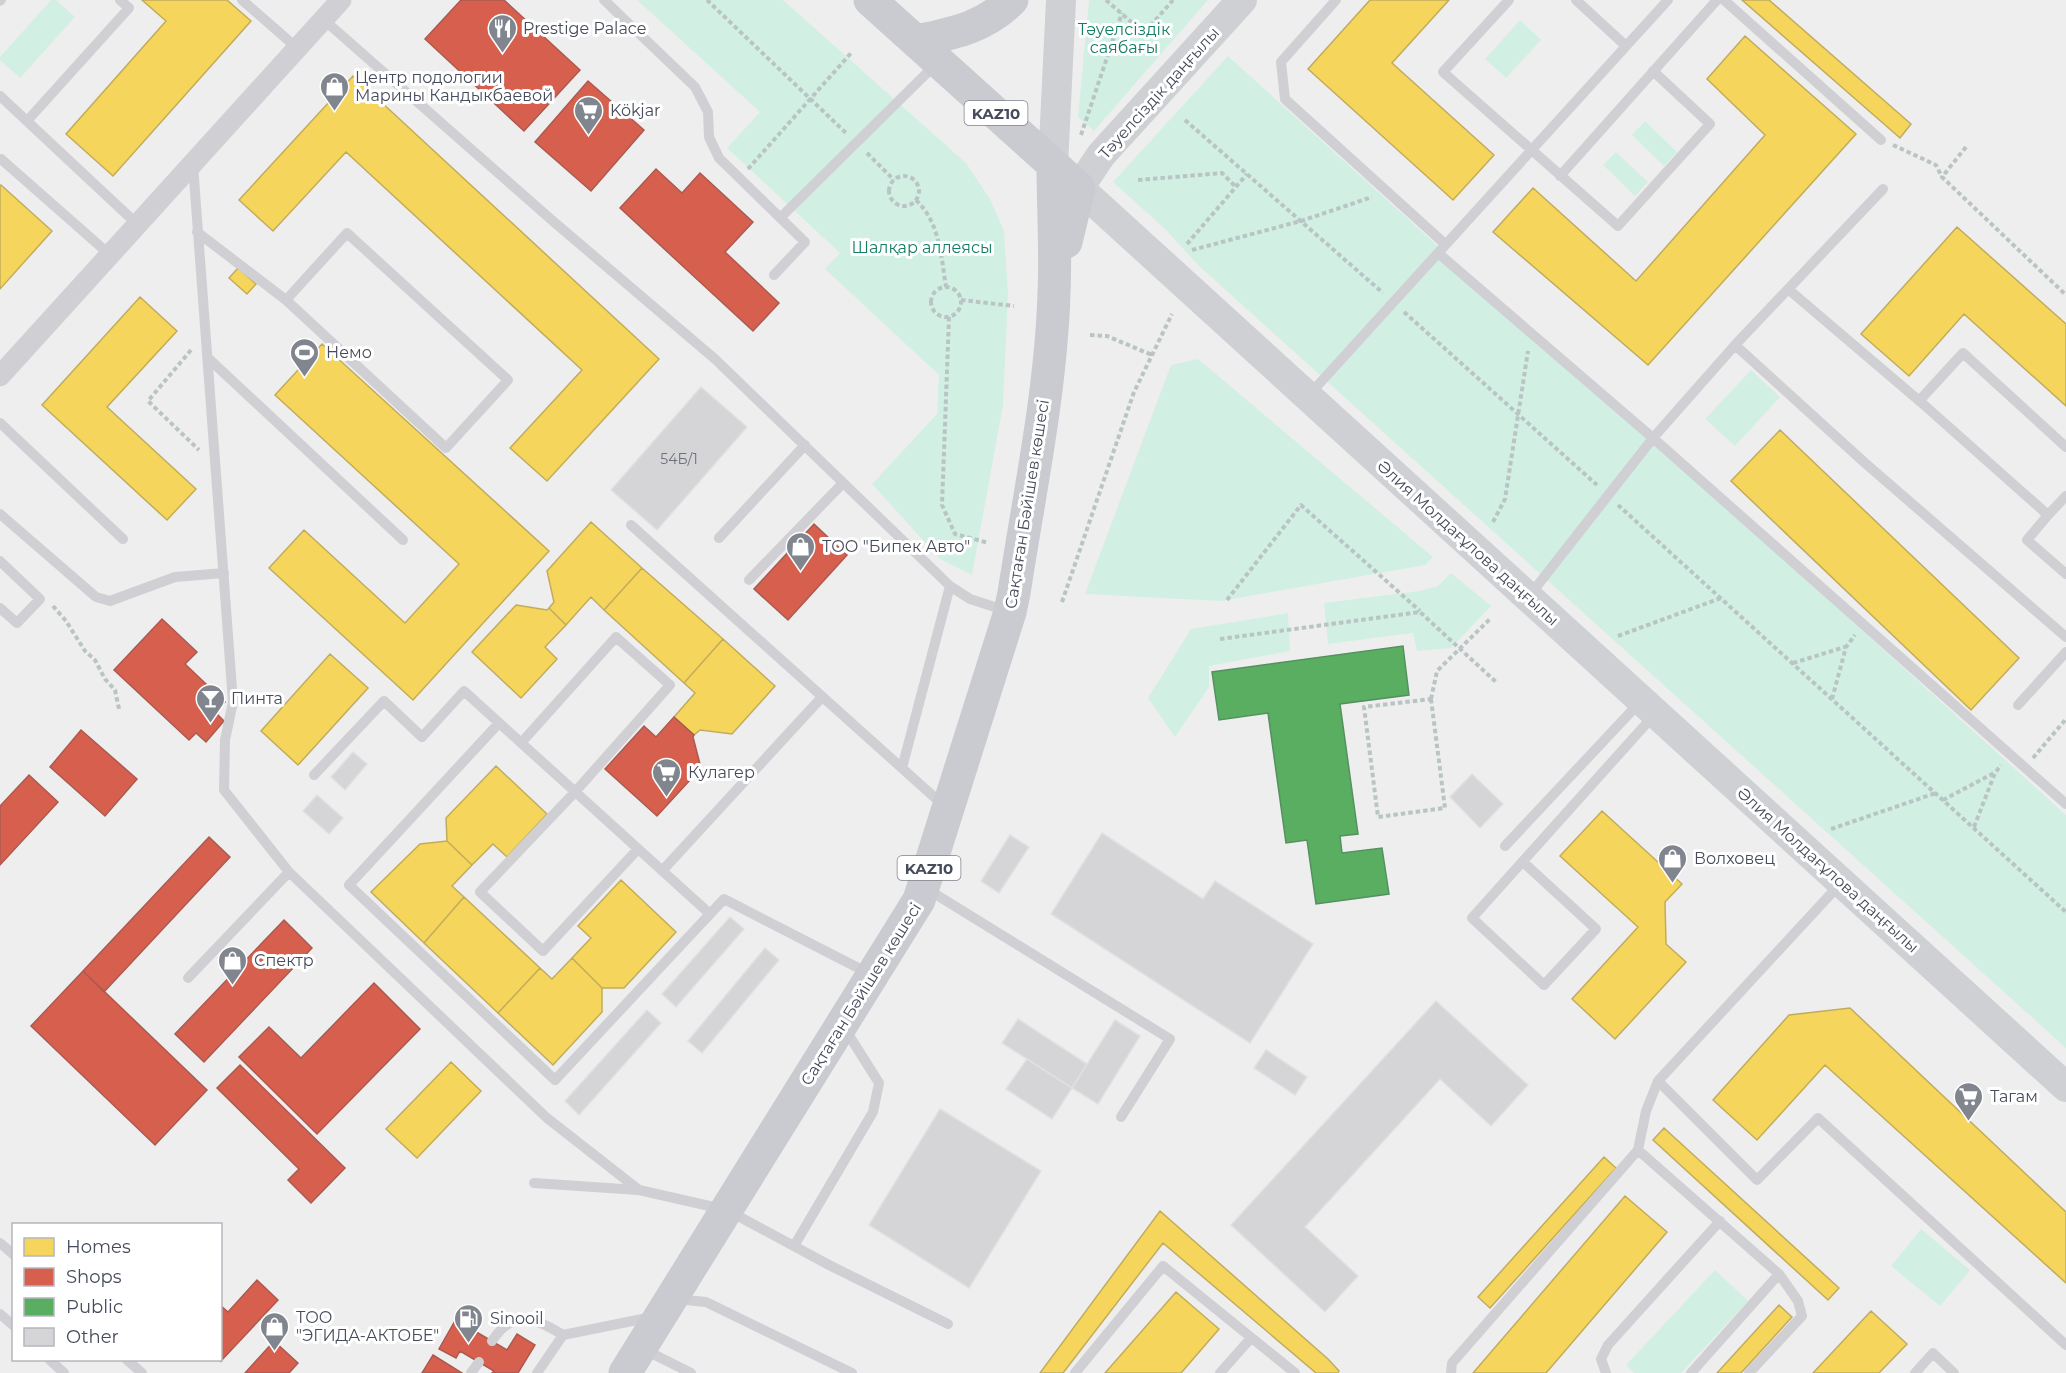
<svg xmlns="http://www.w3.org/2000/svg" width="2066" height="1373" viewBox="0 0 2066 1373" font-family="Montserrat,sans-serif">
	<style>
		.green { fill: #d2efe4 }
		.homes { fill: #f6d55c; stroke: #c1ac5c; stroke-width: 1.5 }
		.shops { fill: #d6604d; stroke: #ab5a51; stroke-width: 1.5 }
		.public { fill: #5aae61; stroke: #54915f; stroke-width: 1.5 }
		.building { fill: #d5d5d7; stroke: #e0e0e1; stroke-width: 1.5 }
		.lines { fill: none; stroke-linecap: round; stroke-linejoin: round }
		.path { stroke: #b9c5c4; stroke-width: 4; stroke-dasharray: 4.5 3; stroke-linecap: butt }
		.lane { stroke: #d0d0d4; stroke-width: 10 }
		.street { stroke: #d0d0d4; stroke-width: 21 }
		.secondary { stroke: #ced0d4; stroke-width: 30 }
		.primary { stroke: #c9cbd0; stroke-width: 33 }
		.labels { text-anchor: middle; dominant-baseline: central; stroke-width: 6; stroke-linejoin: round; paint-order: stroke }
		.number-label { font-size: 14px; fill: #6c707c }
		.shield { fill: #fff; stroke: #7e828c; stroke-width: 1.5 }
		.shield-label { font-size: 15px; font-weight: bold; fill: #464c5b }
		.poi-label { font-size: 16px; fill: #464c5b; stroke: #fff; text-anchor: start }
		.park-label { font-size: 16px; fill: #157e62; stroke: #fff }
		.street-label { font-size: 16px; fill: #464c5b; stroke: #fff }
	</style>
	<rect width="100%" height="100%" fill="#efeeee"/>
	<!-- green -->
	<path class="green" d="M51 0H56L75 17 20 78 0 60V57Z
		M637 0H783L966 163 990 199 1004 231 1008 293 1003 405 972 575 940 559 872 484 937 414 939 375 825 269 840 253 727 148 760 112Z
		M1089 0H1208L1094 131 1078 117Z
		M1520 20 1541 40 1506 78 1485 59Z
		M1228 56 2066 815V1048L1199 266 1166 230 1113 182Z
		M1645 121 1677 152 1664 166 1632 135Z
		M1616 152 1648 182 1635 196 1603 165Z
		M1198 359 1433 557 1425 565 1221 601 1085 594 1171 365Z
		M1751 370 1780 397 1735 446 1705 419Z
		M1451 573 1491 606 1451 648 1417 651 1413 633 1328 644 1324 603 1419 591 1438 586Z
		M1288 613 1290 651 1209 666V687L1175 737 1148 698 1191 629Z
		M1921 1229 1970 1270 1940 1306 1891 1266Z
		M1715 1270 1748 1301 1681 1373H1634L1626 1365Z"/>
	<!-- homes -->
	<path class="homes" d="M142 0H227L251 21 113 176 66 134 166 21Z
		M1370 0H1449L1392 63 1494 155 1453 200 1308 69Z
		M1742 0H1769L1911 124 1900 138Z
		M1745 36 1856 134 1648 365 1493 232 1533 188 1636 281 1765 135 1707 79Z
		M353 76 659 359 547 481 510 448 582 370 346 152 273 231 239 200Z
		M1 185 52 231 0 289V186Z
		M1957 227 2066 324V406L1964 314 1909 376 1861 334Z
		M238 268 256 284 247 294 229 278Z
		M140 297 177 331 107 407 196 489 167 520 42 405Z
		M322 344 549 551 413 700 269 568 304 530 405 623 459 564 275 395Z
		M1780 430 2019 658 1971 710 1731 481Z
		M591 522 642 568 604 610 591 597 566 625 549 608 554 602 547 571Z
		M642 568 723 639 684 683 604 610Z
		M516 605 547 610 549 608 566 625 545 647 557 659 521 698 472 652Z
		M723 639 775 686 732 734 700 730 694 735 674 717 695 693 684 683Z
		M330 654 368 688 298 765 261 731Z
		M496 766 547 814 507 857 493 844 472 865 447 841 446 818Z
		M1602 811 1682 884 1665 902 1666 944 1686 962 1615 1039 1572 999 1638 927 1560 856Z
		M447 841 472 865 452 886 464 897 424 943 371 892 420 844Z
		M621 880 676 932 624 988H602L572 958 591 938 578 926Z
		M464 897 540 968 498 1013 424 943Z
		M572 958 602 988V1012L553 1065 498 1013 540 968 552 979Z
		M1850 1008 2066 1212V1283L1825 1065 1757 1140 1713 1100 1789 1015Z
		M451 1062 481 1091 417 1158 386 1129Z
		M1664 1128 1839 1288 1828 1300 1653 1140Z
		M1604 1157 1616 1168 1490 1308 1478 1297Z
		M1625 1196 1667 1232 1546 1373H1473Z
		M1160 1211 1328 1359 1339 1371 1338 1373H1316L1163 1243 1063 1373H1040Z
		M1176 1292 1219 1329 1181 1373H1105Z
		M1779 1305 1792 1317 1741 1373H1717Z
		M1871 1311 1907 1344 1879 1373H1813Z"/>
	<!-- shops -->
	<path class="shops" d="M461 0H504L580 70 524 131 425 39Z
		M588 81 644 130 591 191 535 142Z
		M656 169 682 193 700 173 753 222 725 252 779 303 753 331 620 208Z
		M814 524 847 555 788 620 754 589Z
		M162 619 197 652 185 664 225 702 215 712 224 721 206 742 196 733 189 740 114 670Z
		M674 717 694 735 693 737 701 768 657 816 605 769 644 726 656 737Z
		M81 730 137 779 105 816 50 767Z
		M29 775 58 802 0 865V806Z
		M209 837 230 857 104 992 83 971Z
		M284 920 312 948 204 1062 175 1034Z
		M83 971 207 1090 155 1145 31 1026Z
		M374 983 420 1029 317 1134 239 1057 269 1027 301 1058Z
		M240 1065 345 1168 311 1203 288 1180 299 1169 217 1088Z
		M257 1280 278 1300 221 1361 220 1305 228 1312Z
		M460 1312 478 1322 473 1330 507 1350 517 1334 535 1345 518 1373H492L494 1371 460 1351 456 1358 439 1349Z
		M274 1341 298 1363 289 1373H245Z
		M433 1355 462 1373H422Z"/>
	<!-- public -->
	<path class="public" d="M1403 646 1409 695 1340 704 1358 834 1340 836 1342 853 1382 848 1389 894 1316 904 1307 840 1286 843 1268 713 1219 720 1212 672Z"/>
	<!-- building -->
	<path class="building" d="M701 387 747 427 657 530 611 490Z
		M353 752 367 764 345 790 331 777Z
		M1472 774 1503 804 1480 828 1450 797Z
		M317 795 343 818 329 834 303 811Z
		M1102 833 1203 899 1215 881 1313 944 1250 1043 1051 914Z
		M1010 835 1029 847 999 893 981 881Z
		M730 917 744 929 676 1007 662 994Z
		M765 948 779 960 702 1053 688 1041Z
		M1436 1001 1528 1085 1491 1126 1440 1079 1305 1227 1358 1276 1325 1312 1231 1225Z
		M647 1010 661 1023 579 1115 565 1101Z
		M1018 1019 1087 1064 1072 1088 1002 1043Z
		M1115 1020 1140 1036 1098 1104 1072 1088Z
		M1266 1050 1307 1077 1295 1095 1254 1068Z
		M1027 1059 1072 1088 1052 1119 1006 1089Z
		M940 1109 1041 1171 969 1288 869 1225Z"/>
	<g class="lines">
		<!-- path -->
		<path class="path" d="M707 0 846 133
			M1106 0 1144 33 1173 0
			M1185 120 1383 293
			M1081 135 1122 13
			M1893 145 1936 165 1942 177
			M1966 147 1942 177 2066 295
			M867 153 894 180
			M748 169 852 52
			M889 191a15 15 0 1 1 30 0a15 15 0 1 1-30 0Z
			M1138 180 1222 173 1236 187
			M916 200C940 223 941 256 946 287
			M1187 244 1247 174
			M1192 250 1301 221 1372 197
			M931 302a15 15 0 1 1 30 0a15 15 0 1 1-30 0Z
			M961 300 1014 306
			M1404 312 1597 485
			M949 317 942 505 955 534 989 543
			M1090 335 1107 336 1152 355
			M191 350 148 401 199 450
			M1618 505 2066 912
			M1493 522 1505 499 1528 351
			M1227 600 1301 505 1420 611
			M1062 602 1134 392 1172 314
			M53 606 66 621 85 651 95 660 105 679 115 690 119 709
			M1618 636 1721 598
			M1220 639 1420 612 1496 682
			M1793 663 1845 647
			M1431 699 1445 808 1378 817 1364 707Z
			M1431 699 1437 671 1491 618
			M1832 699 1846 647 1855 635
			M2033 758 2066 719
			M1943 800 1994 773
			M1974 827 1995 773 2001 765
			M1831 829 1936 793"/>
		<!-- lane -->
		<path class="lane" d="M242 0 297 48
			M604 0 695 87 708 112 709 137 719 158 805 242 774 275
			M1336 0 1281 62 1285 99 1445 244
			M1509 0 1443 72 1618 226 1710 124 1653 71
			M1576 0 1626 46
			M1724 0 1881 140
			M0 1 1 0
			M323 19 554 222 715 359 950 586 970 599 1007 611
			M0 96 137 224
			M27 121 129 8 120 0
			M1 159 109 254
			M193 165 233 702 225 740 224 790 289 872 547 1118 639 1190 727 1210 829 1265 948 1324
			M1560 176 1717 0
			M780 218 936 64
			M197 232 286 300
			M347 233 508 380 446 448 286 300Z
			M1438 253 1653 438 1735 345 1883 189
			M1788 289 1923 404 2048 515 2027 540 2066 574
			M1735 345 1865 463 2066 637
			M208 358 403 540
			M1309 395 1668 0
			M1919 401 1963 353 2066 447
			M0 423 123 539
			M0 514 96 597 110 601 175 577 224 573
			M2048 515 2066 496
			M631 525 943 805
			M719 538 805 445
			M0 561 40 599 17 623 0 608
			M749 580 843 483
			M1530 595 1653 438 2066 804
			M2018 705 2066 652
			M499 723 349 885 555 1080 724 899 870 974
			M521 743 616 637 670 685 575 792 480 892 543 951 638 849
			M902 768 950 586
			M314 775 384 701 422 737 464 691 710 914
			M1505 846 1641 701
			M1523 862 1596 929 1544 985 1472 918 1655 714
			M662 871 822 697
			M927 889 1170 1039 1121 1117
			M188 978 289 872
			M1658 1081 1757 1180 1818 1118 2066 1345
			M534 1183 638 1190
			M0 1243 14 1255
			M794 1246 873 1112 879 1083 845 1029
			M675 1299 706 1302 852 1373
			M0 1314 14 1326
			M492 1341C514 1308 535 1318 563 1335
			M643 1349 691 1373
			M50 1360 64 1373
			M127 1360 142 1373
			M471 1373 479 1362
			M537 1373 563 1335 652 1317
			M1075 1373 1163 1266 1295 1373
			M1220 1373 1251 1338
			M1451 1373 1452 1363 1638 1150
			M1606 1373 1601 1359 1608 1345 1720 1221
			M1691 1373 1779 1274 1638 1150 1646 1111 1658 1081 1840 884
			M1749 1373 1802 1316 1798 1301 1779 1274
			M1915 1373 1933 1353 1954 1373"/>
		<!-- street -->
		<path class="street" d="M0 376 341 0"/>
		<!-- secondary -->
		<path class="secondary" d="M1242 0 1101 155 1079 188 2066 1087
			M1053 165 1061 0"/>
		<!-- primary -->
		<path class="primary" d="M870 0 1079 188 1066 242
			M917 41C954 33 983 28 1012 0
			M625 1373 919 900 1010 612 1014 593C1029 495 1051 392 1054 293 1056 250 1053 207 1053 165"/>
	</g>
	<!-- icons -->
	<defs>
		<symbol id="restaurant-pin" viewBox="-11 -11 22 30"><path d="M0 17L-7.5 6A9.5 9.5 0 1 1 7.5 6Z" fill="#81858e" stroke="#fff"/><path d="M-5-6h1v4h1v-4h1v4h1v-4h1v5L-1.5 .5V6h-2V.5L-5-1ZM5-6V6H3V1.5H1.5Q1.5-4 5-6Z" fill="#fff"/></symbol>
		<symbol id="shop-pin" viewBox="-11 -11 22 30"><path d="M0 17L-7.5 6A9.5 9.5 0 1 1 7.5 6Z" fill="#81858e" stroke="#fff"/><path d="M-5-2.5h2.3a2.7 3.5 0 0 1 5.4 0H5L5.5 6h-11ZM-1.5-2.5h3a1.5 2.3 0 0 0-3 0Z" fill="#fff"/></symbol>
		<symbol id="supermarket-pin" viewBox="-11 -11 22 30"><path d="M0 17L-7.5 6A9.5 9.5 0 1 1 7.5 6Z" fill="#81858e" stroke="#fff"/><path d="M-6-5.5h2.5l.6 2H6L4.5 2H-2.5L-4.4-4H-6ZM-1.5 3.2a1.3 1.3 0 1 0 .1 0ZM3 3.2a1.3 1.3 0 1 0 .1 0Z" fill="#fff"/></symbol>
		<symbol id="stadium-pin" viewBox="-11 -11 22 30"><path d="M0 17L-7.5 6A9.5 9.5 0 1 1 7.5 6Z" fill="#81858e" stroke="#fff"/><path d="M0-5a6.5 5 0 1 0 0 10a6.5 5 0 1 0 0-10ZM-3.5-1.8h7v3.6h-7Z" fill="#fff"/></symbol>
		<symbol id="bar-pin" viewBox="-11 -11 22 30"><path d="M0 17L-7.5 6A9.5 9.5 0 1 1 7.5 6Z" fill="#81858e" stroke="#fff"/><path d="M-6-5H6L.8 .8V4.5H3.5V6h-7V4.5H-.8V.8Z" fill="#fff"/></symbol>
		<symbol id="fuel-pin" viewBox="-11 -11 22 30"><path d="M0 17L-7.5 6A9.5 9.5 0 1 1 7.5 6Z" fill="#81858e" stroke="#fff"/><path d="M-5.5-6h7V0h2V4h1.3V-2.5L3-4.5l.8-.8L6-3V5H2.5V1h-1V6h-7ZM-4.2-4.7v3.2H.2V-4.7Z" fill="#fff"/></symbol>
	</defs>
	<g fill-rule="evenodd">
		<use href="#restaurant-pin" x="486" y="12" width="33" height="45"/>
		<use href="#shop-pin" x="318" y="70" width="33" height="45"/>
		<use href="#supermarket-pin" x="572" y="94" width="33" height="45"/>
		<use href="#stadium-pin" x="288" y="336" width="33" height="45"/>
		<use href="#shop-pin" x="784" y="530" width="33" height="45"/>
		<use href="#bar-pin" x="194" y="682" width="33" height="45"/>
		<use href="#supermarket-pin" x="650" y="756" width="33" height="45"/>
		<use href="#shop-pin" x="1656" y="842" width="33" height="45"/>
		<use href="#shop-pin" x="216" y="944" width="33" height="45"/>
		<use href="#supermarket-pin" x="1952" y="1080" width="33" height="45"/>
		<use href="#fuel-pin" x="452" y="1302" width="33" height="45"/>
		<use href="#shop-pin" x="258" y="1310" width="33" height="45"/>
	</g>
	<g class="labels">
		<!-- number labels -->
		<g class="number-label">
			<text x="679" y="459">54Б/1</text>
		</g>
		<!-- shield labels -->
		<g class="shield">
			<rect x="964.5" y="101" width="63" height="24" rx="4.5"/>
			<rect x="897.5" y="856" width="63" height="24" rx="4.5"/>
		</g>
		<g class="shield-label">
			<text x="996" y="113">KAZ10</text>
			<text x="929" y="868">KAZ10</text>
		</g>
		<!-- poi labels -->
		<g class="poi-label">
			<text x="523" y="28">Prestige Palace</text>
			<text x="355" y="77">Центр подологии<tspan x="355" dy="18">Марины Кандыкбаевой</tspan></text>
			<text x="610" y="110">Kökjar</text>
			<text x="326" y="352">Немо</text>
			<text x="822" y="546">ТОО "Бипек Авто"</text>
			<text x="231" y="698">Пинта</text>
			<text x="688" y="772">Кулагер</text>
			<text x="1694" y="858">Волховец</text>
			<text x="254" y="960">Спектр</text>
			<text x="1990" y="1096">Тагам</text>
			<text x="296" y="1317">ТОО<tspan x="296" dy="18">"ЭГИДА-АКТОБЕ"</tspan></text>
			<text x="490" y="1318">Sinooil</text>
		</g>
		<!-- park labels -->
		<g class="park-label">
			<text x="1124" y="29">Тәуелсіздік<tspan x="1124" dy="18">саябағы</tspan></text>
			<text x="922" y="247">Шалқар аллеясы</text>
		</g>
		<!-- street labels -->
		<g class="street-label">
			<text transform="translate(1159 93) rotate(-48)">Тәуелсіздік даңғылы</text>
			<text transform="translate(1027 504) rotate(-81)">Сақтаған Бәйішев көшесі</text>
			<text transform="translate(1468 543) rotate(42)">Әлия Молдағұлова даңғылы</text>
			<text transform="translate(1828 870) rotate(42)">Әлия Молдағұлова даңғылы</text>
			<text transform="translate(861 994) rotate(-58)">Сақтаған Бәйішев көшесі</text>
		</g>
	</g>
	<!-- legend -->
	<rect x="12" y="1223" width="210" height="138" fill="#ffffff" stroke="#b5b7bd" stroke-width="1.5"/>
	<rect x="24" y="1238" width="30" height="18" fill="#f6d55c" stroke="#b5b7bd" stroke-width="1.5"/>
	<text x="66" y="1253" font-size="18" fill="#464c5b">Homes</text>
	<rect x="24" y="1268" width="30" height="18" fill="#d6604d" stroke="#b5b7bd" stroke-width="1.5"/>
	<text x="66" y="1283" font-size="18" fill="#464c5b">Shops</text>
	<rect x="24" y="1298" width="30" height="18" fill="#5aae61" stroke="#b5b7bd" stroke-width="1.5"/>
	<text x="66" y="1313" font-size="18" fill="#464c5b">Public</text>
	<rect x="24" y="1328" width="30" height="18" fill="#d5d5d7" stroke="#b5b7bd" stroke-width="1.5"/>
	<text x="66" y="1343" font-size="18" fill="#464c5b">Other</text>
</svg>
